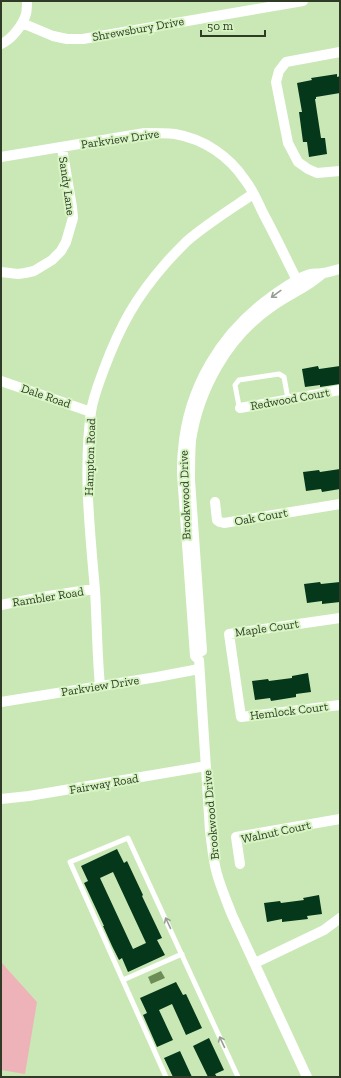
<svg xmlns="http://www.w3.org/2000/svg" width="341" height="1078" viewBox="0 0 341 1078" font-family="'Zilla Slab',serif">
	<style>
		.green { fill: #eeb3b8 }
		.water { fill: #6c8d55 }
		.building { fill: #05371b; fill-rule: evenodd }
		.lines { fill: none; stroke-linecap: round; stroke-linejoin: round }
		.service { stroke: #fff; stroke-width: 5 }
		.minor { stroke: #fff; stroke-width: 10 }
		.oneway { stroke: #979d93 }
		.labels { text-anchor: middle; dominant-baseline: central; stroke-width: 4; stroke-linejoin: round; paint-order: stroke }
		.street-label { font-size: 12px; fill: #2f3b27; stroke: #d7f5c2 }
	</style>
	<rect width="100%" height="100%" fill="#cae8b6"/>
	<!-- green -->
	<path class="green" d="M1 962 37 1002 25 1074 1 1070Z"/>
	<!-- water -->
	<path class="water" d="M161 971 165 978 151 984 148 977Z"/>
	<!-- building -->
	<path class="building" d="M337 74V77L340 76V93L316 97V99H315L321 138H325L327 154 309 157 307 142H303L299 112H302L297 83 312 80 311 78Z
		M318 366 319 369 340 366V384L320 387V385L305 387 302 369Z
		M340 469V489L322 492 321 489 306 491 303 472 319 470 320 472Z
		M320 582 321 584 340 582V602L322 604V601L307 603 304 584Z
		M308 673 311 692 296 694V697L271 701 270 698 255 700 252 681 268 679 269 681 292 678V676Z
		M117 849 124 863 127 861 143 895 142 896 162 938 157 940 165 955 128 972 122 958 119 960 112 946 103 926H104L84 883 88 881 81 866ZM113 872 146 943 133 949 100 878Z
		M319 895 322 914 307 916 308 919 282 922V919L267 922 264 903 280 901 281 903 304 900 303 898Z
		M176 982 183 995 186 994 202 1028 186 1035 172 1004 159 1010 173 1040 157 1047 143 1015 147 1013 140 998Z
		M209 1038 224 1070 215 1074 217 1077H208L193 1046Z
		M180 1051 192 1077H173L164 1058Z"/>
	<g class="lines">
		<!-- service -->
		<path class="service" d="M240 408 239 406 235 385 239 380 279 374 284 377 288 399
			M123 980 182 954
			M166 1077 70 862 128 838 238 1077"/>
		<!-- minor -->
		<path class="minor" d="M22 23 53 36 67 39H83L303 1
			M1 44C11 40 23 25 26 14 27 10 27 5 27 1
			M340 52 286 62 279 71 276 82 288 143 298 162 308 169 317 173 340 171
			M1 157 145 133C155 133 165 133 175 134 204 139 229 156 245 180 253 190 258 203 264 215 277 239 288 263 300 286
			M1 272 18 274 25 273 34 271 52 260 61 251 66 242 73 218 72 207 62 148
			M1 381 91 412
			M240 408 340 390
			M215 502 217 520 220 522 224 523 340 504
			M1 605 42 597 94 589
			M340 618 229 634 241 717 340 705
			M202 651 190 480C190 466 190 453 191 440 199 389 227 338 270 308 287 295 307 288 323 273
			M100 686C97 654 97 622 95 590 90 532 83 470 91 412 93 397 99 383 104 369 120 326 136 297 166 263 173 255 180 248 187 241 208 223 231 209 253 194
			M1 702 157 677 199 669
			M1 799 29 796 206 766
			M240 864 236 837 340 819
			M255 963 324 930 340 918
			M307 1077 232 915C227 902 221 888 217 874 213 860 212 845 210 831L199 660 195 656 182 474C182 466 182 458 183 450 188 388 221 333 271 297 283 289 296 278 310 274 314 273 318 274 322 273 328 273 334 270 340 269"/>
	</g>
	<!-- one-way arrows -->
	<defs><path id="oneway-shaft" d="M-6 0H5M1.5-3L5.5 0L1.5 3" fill="none" stroke-width="1.6" stroke-linecap="round" stroke-linejoin="round"/></defs>
	<g class="oneway">
		<use href="#oneway-shaft" transform="translate(276 294) rotate(144)"/>
		<use href="#oneway-shaft" transform="translate(168 923) rotate(-115)"/>
		<use href="#oneway-shaft" transform="translate(222 1042) rotate(-115)"/>
	</g>
	<g class="labels">
		<!-- street labels -->
		<g class="street-label">
			<text transform="translate(138 29) rotate(-10)">Shrewsbury Drive</text>
			<text transform="translate(120 139) rotate(-8)">Parkview Drive</text>
			<text transform="translate(67 186) rotate(82)">Sandy Lane</text>
			<text transform="translate(46 396) rotate(19)">Dale Road</text>
			<text transform="translate(290 399) rotate(-10)">Redwood Court</text>
			<text transform="translate(90 457) rotate(-88)">Hampton Road</text>
			<text transform="translate(185 495) rotate(-92)">Brookwood Drive</text>
			<text transform="translate(261 517) rotate(-10)">Oak Court</text>
			<text transform="translate(48 597) rotate(-9)">Rambler Road</text>
			<text transform="translate(267 628) rotate(-8)">Maple Court</text>
			<text transform="translate(100 686) rotate(-9)">Parkview Drive</text>
			<text transform="translate(289 711) rotate(-7)">Hemlock Court</text>
			<text transform="translate(104 784) rotate(-10)">Fairway Road</text>
			<text transform="translate(211 815) rotate(-95)">Brookwood Drive</text>
			<text transform="translate(276 832) rotate(-12)">Walnut Court</text>
		</g>
	</g>
	<!-- border -->
	<rect width="341" height="1078" fill="none" stroke="#2f3b27" stroke-width="4"/>
	<!-- scale -->
	<path d="M201 30v6h64v-6" fill="none" stroke="#2f3b27" stroke-width="2"/>
	<text x="207" y="30" font-size="12" fill="#2f3b27" stroke="#d7f5c2" stroke-width="3" paint-order="stroke">50 m</text>
</svg>
